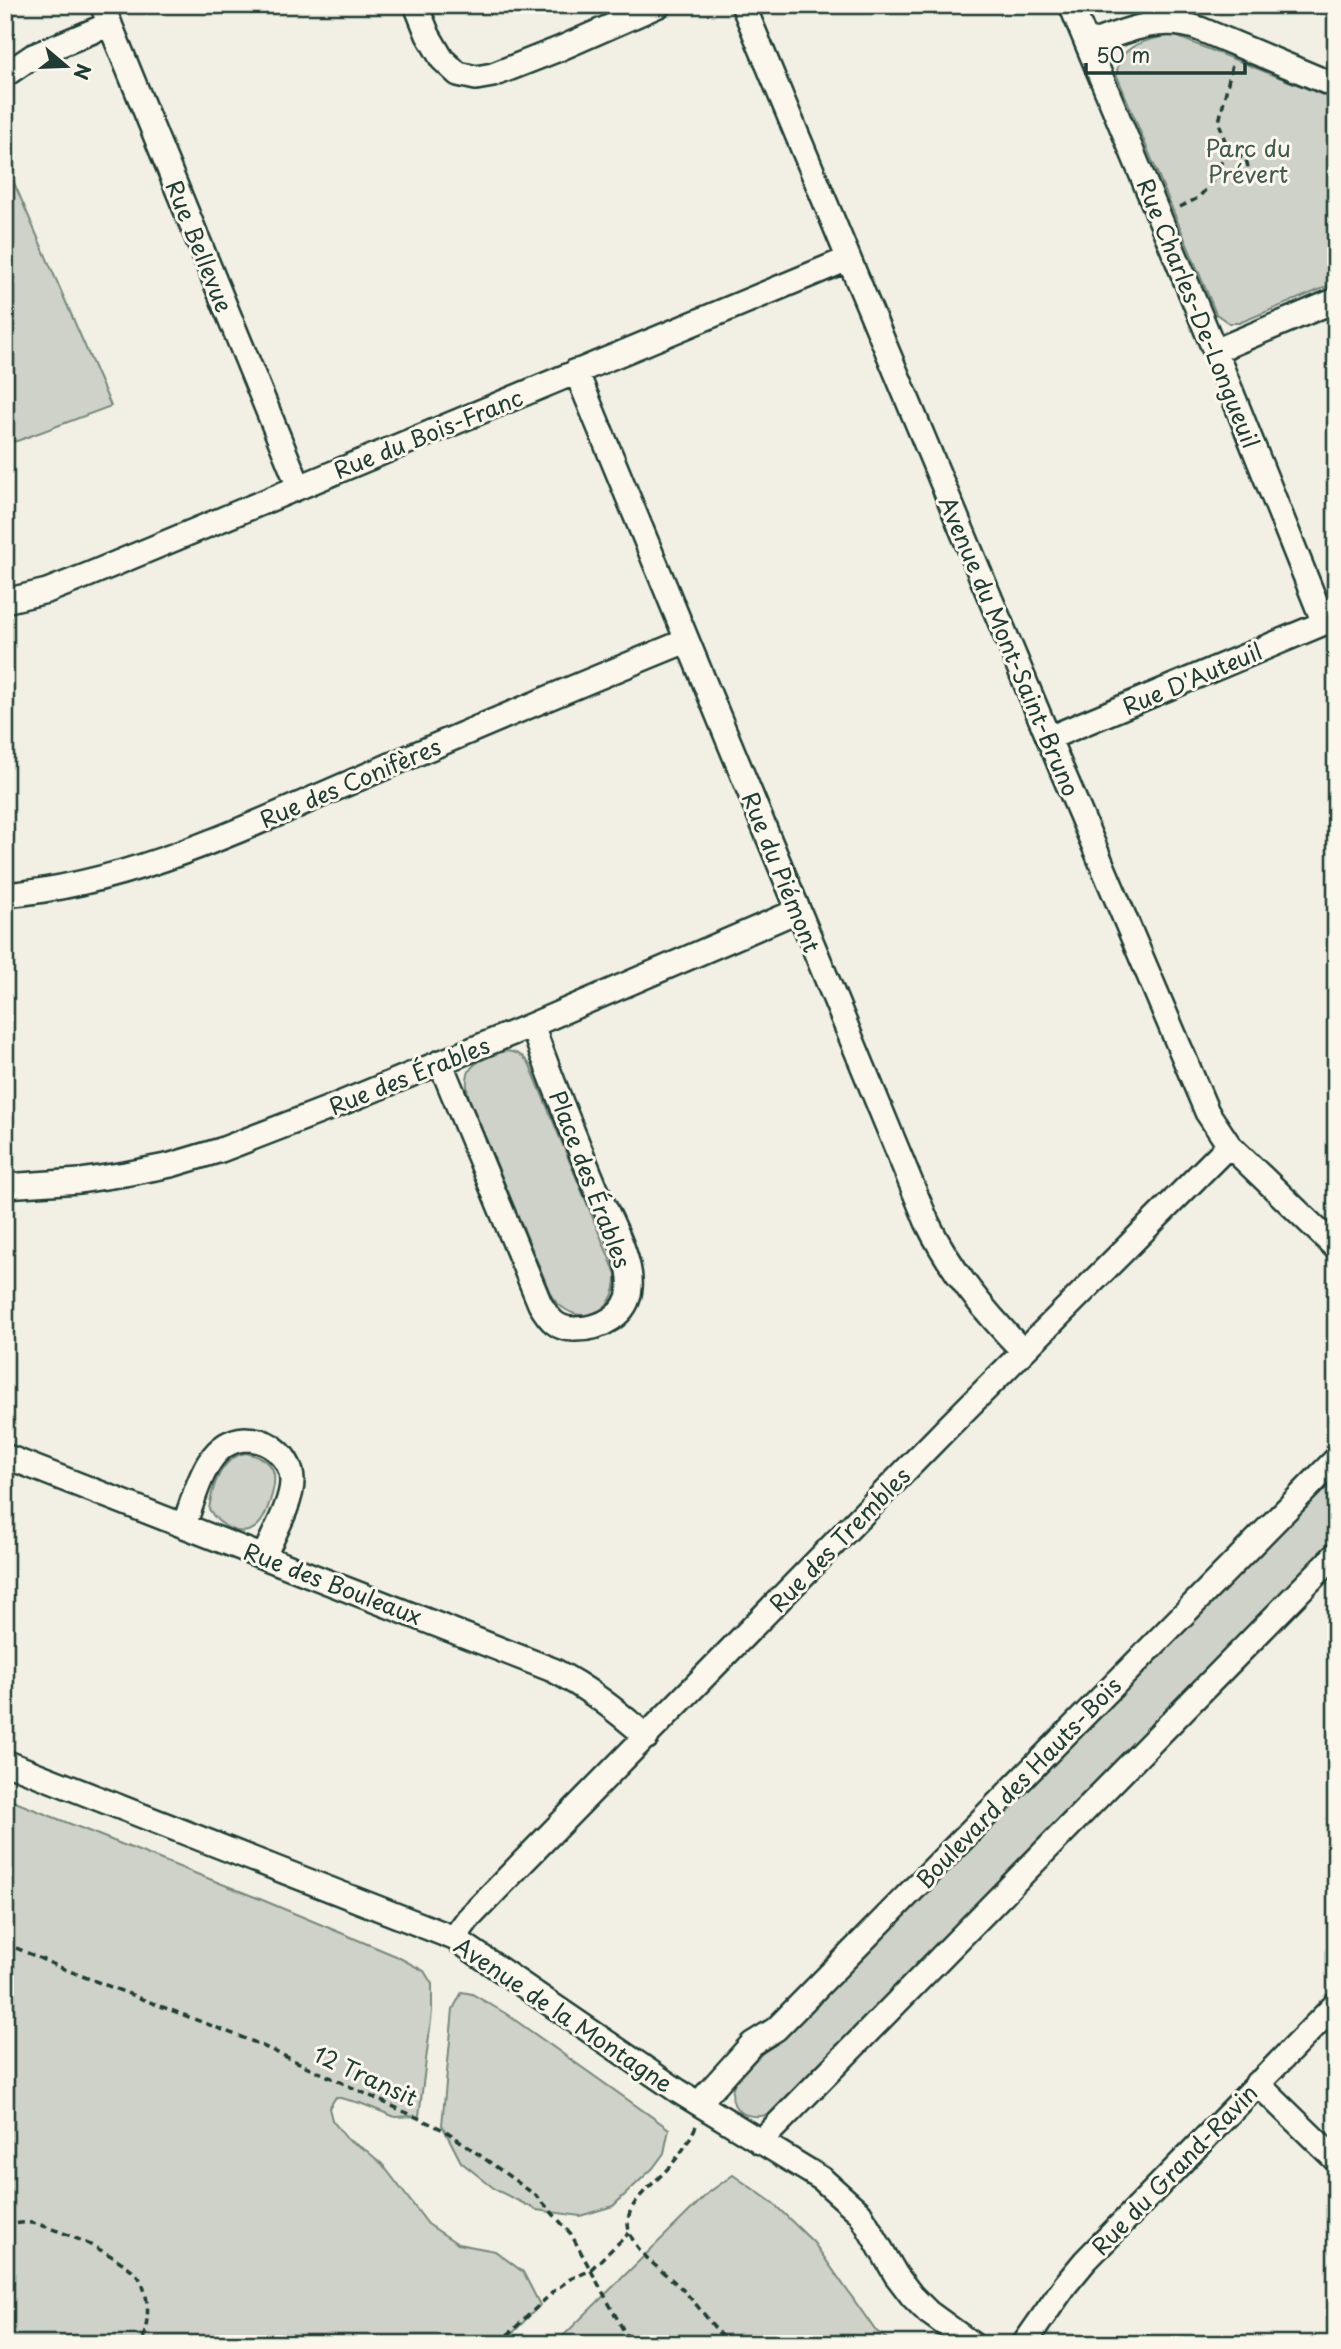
<svg xmlns="http://www.w3.org/2000/svg" width="1341" height="2349" viewBox="0 0 1341 2349" font-family="'Playpen Sans',sans-serif">
	<style>
		.green { fill: #cfd2c8; stroke: #77887e; stroke-width: 2 }
		.lines { fill: none; stroke-linecap: round; stroke-linejoin: round }
		.street-casing { stroke: #1f3d34; stroke-width: 28 }
		.path { stroke: #1f3d34; stroke-width: 3.5; stroke-dasharray: 7 5; stroke-linecap: butt }
		.street { stroke: #fbf7ec; stroke-width: 23 }
		.labels { text-anchor: middle; dominant-baseline: central; stroke-width: 6; stroke-linejoin: round; paint-order: stroke }
		.park-label { font-size: 23px; fill: #425b52; stroke: #fbf7ec }
		.street-label { font-size: 23px; fill: #1f3d34; stroke: #fbf7ec }
	</style>
	<rect width="100%" height="100%" fill="#f2f0e5"/>
	<filter id="ink" filterUnits="userSpaceOnUse"><feTurbulence type="fractalNoise" baseFrequency=".0143" numOctaves="2"/><feDisplacementMap in="SourceGraphic" scale="14" xChannelSelector="R" yChannelSelector="G"/><feConvolveMatrix kernelMatrix="1 2 1 2 8 2 1 2 1" color-interpolation-filters="sRGB"/></filter>
	<g filter="url(#ink)">
		<!-- green -->
		<path class="green" d="M1173 35 1336 100V283L1239 323H1229L1216 314 1117 76C1116 45 1148 39 1173 35Z
			M5 162 111 406 17 441 5 443Z
			M505 1051C517 1052 523 1055 530 1065L616 1274C618 1315 577 1330 552 1297L469 1098C460 1064 478 1061 505 1051Z
			M246 1453C276 1460 279 1474 270 1501 267 1509 265 1519 258 1525 242 1541 218 1525 209 1509 212 1487 221 1457 246 1453Z
			M1336 1469V1544L776 2112C749 2123 724 2112 735 2081Z
			M5 1798 260 1899 396 1956 424 1971 432 1984V2012L419 2116 395 2117 360 2103 336 2097 329 2108 332 2120 347 2139 367 2151 382 2164 428 2224 458 2244 495 2251 523 2272 540 2305 502 2344H5Z
			M462 1992 472 1994 505 2013 669 2129 664 2153 653 2168 613 2206 580 2216 537 2210 496 2190 461 2162 442 2125 453 2009Z
			M733 2175 773 2203 814 2243 875 2330 894 2344H555L708 2193Z"/>
		<g class="lines">
			<defs>
				<path id="street" d="M102 5 299 487
					M416 5 428 35 442 59 458 74 476 78 493 75 559 49 659 5
					M743 5 1061 768 1207 1112 1229 1145 1336 1248
					M1071 5 1215 351 1324 623
					M1089 44C1125 31 1162 14 1200 29L1336 86
					M5 75 33 56 110 24
					M1215 351 1336 300
					M576 371 927 1222C951 1271 985 1312 1023 1351
					M5 601 47 591 88 575 848 259
					M1049 738 1336 618
					M5 895C130 884 244 828 358 779 467 732 576 686 686 641
					M440 1062 540 1304C549 1319 557 1330 576 1329 601 1329 628 1315 630 1288 633 1259 608 1216 596 1189 574 1135 551 1080 532 1025
					M5 1186 80 1181 125 1174 171 1165 221 1150 327 1109 532 1025 797 911
					M5 1456 553 1670C588 1688 617 1711 647 1737
					M184 1525C196 1495 205 1441 245 1439 254 1439 263 1441 271 1446 283 1454 292 1466 292 1481 292 1503 273 1535 264 1556
					M5 1762 454 1938 678 2091 822 2179 860 2213 896 2275 912 2296 928 2312 972 2344
					M454 1938 468 1919 521 1864 948 1427 1229 1145
					M1257 2083 1336 2160
					M699 2103 752 2044 776 2029 1336 1459
					M760 2142 1336 1554
					M1024 2344 1066 2284 1085 2261 1336 2004"/>
			</defs>
			<!-- street casing -->
			<use href="#street" class="street-casing"/>
			<!-- path -->
			<path class="path" d="M1220 168a14 14 0 1 1 28 0a14 14 0 1 1-28 0Z
				M1229 154 1219 122 1232 65
				M1180 207 1198 198 1220 174
				M5 1943 64 1969 254 2042 446 2131 538 2197 571 2234 631 2344
				M696 2126C689 2141 681 2154 670 2166 658 2180 643 2190 633 2206 612 2241 663 2269 683 2290 699 2307 713 2325 727 2344
				M5 2225C14 2224 24 2222 32 2223 55 2227 132 2260 141 2281 151 2304 148 2320 142 2344
				M498 2344 554 2291 570 2279 589 2271 629 2233"/>
			<!-- street -->
			<use href="#street" class="street"/>
		</g>
	</g>
	<g class="labels">
		<!-- park labels -->
		<g class="park-label">
			<text x="1248" y="147">Parc du<tspan x="1248" dy="26">Prévert</tspan></text>
		</g>
		<!-- street labels -->
		<g class="street-label">
			<text transform="translate(200 246) rotate(68)">Rue Bellevue</text>
			<text transform="translate(1199 313) rotate(68)">Rue Charles-De-Longueuil</text>
			<text transform="translate(428 433) rotate(-22)">Rue du Bois-Franc</text>
			<text transform="translate(1010 646) rotate(67)">Avenue du Mont-Saint-Bruno</text>
			<text transform="translate(1192 678) rotate(-23)">Rue D'Auteuil</text>
			<text transform="translate(350 782) rotate(-23)">Rue des Conifères</text>
			<text transform="translate(782 872) rotate(68)">Rue du Piémont</text>
			<text transform="translate(409 1075) rotate(-22)">Rue des Érables</text>
			<text transform="translate(591 1179) rotate(69)">Place des Érables</text>
			<text transform="translate(839 1539) rotate(-46)">Rue des Trembles</text>
			<text transform="translate(333 1583) rotate(21)">Rue des Bouleaux</text>
			<text transform="translate(1018 1782) rotate(-46)">Boulevard des Hauts-Bois</text>
			<text transform="translate(564 2014) rotate(34)">Avenue de la Montagne</text>
			<text transform="translate(366 2075) rotate(25)">12 Transit</text>
			<text transform="translate(1174 2169) rotate(-46)">Rue du Grand-Ravin</text>
		</g>
	</g>
	<!-- margin -->
	<rect width="1341" height="2349" fill="none" stroke="#fbf7ec" stroke-width="28"/>
	<rect x="14" y="14" width="1313" height="2321" fill="none" stroke="#1f3d34" stroke-width="2.5" filter="url(#ink)"/>
	<!-- north arrow -->
	<g transform="translate(66 66) rotate(109)" stroke="#fbf7ec" stroke-width="5" paint-order="stroke">
	<path d="M0-5L12 26L0 18L-12 26Z" fill="#1f3d34"/>
	<text y="-10" font-size="19" font-weight="bold" text-anchor="middle" fill="#1f3d34">N</text>
	</g>
	<!-- scale -->
	<path d="M1086 63v10h159v-10" fill="none" stroke="#1f3d34" stroke-width="3.5"/>
	<text x="1096" y="63" font-size="21" fill="#1f3d34" stroke="#fbf7ec" stroke-width="5" paint-order="stroke">50 m</text>
</svg>
